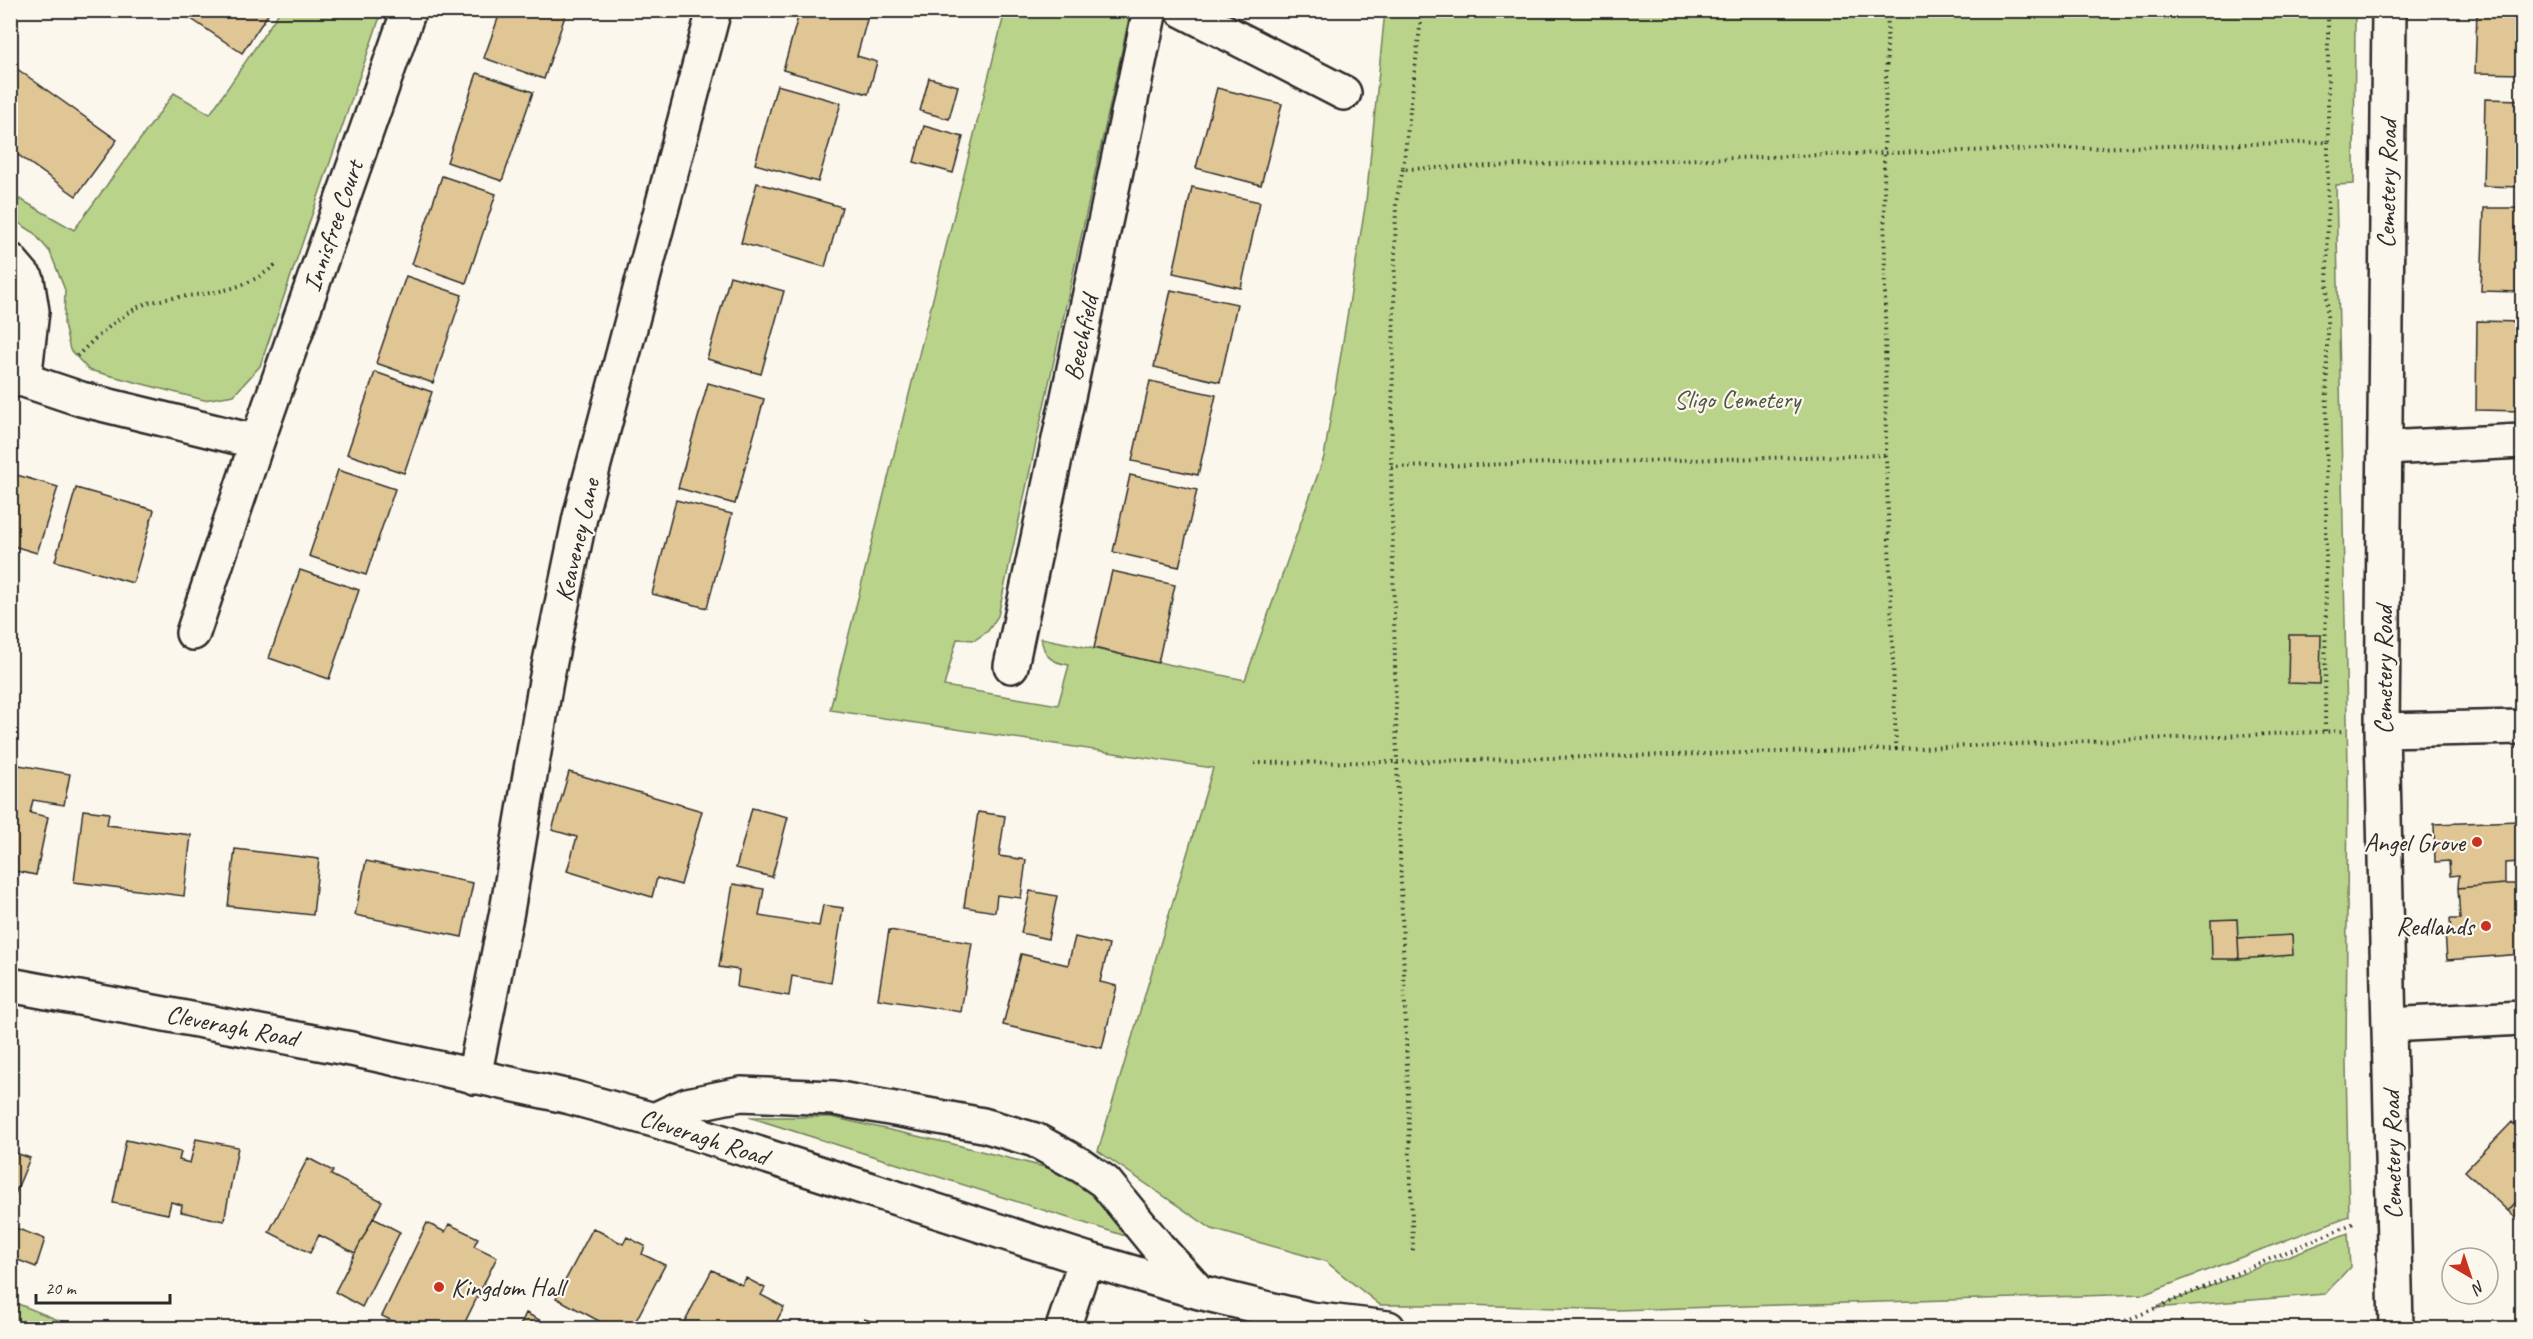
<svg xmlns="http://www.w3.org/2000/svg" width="2533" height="1339" viewBox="0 0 2533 1339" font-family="Caveat,sans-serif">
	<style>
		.green { fill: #b9d38b; stroke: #727f5b; stroke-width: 1.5 }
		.building { fill: #e0c695; stroke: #2b2b2b; stroke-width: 1.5 }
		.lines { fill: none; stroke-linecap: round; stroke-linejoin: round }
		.minor-casing { stroke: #2b2b2b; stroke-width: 38 }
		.path { stroke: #2b2b2b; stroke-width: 4; stroke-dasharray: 1.5 4.5; stroke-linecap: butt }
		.minor { stroke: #fbf7ec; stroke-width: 33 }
		.poi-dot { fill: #c8321e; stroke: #fbf7ec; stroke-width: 2 }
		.labels { text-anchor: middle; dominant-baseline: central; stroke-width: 4.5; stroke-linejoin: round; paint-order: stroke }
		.street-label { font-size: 26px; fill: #2b2b2b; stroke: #fbf7ec }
		.park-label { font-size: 26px; fill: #4e5543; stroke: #fbf7ec }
		.poi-label { font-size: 26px; fill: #2b2b2b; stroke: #fbf7ec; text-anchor: end }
	</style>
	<rect width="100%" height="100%" fill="#fbf7ec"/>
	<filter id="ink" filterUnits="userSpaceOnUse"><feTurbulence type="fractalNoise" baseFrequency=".0167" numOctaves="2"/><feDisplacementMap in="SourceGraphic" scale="12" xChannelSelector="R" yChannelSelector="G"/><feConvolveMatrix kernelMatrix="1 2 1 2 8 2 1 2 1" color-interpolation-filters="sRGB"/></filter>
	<g filter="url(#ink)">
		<!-- green -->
		<path class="green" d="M280 11H382L260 366 234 395 204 400 89 370 70 350 64 324 65 290 50 252 33 232 11 218V210L20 199 74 230 174 93 210 114Z
			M1005 11H1114L1129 18 998 616 988 631 975 640 957 639 944 686 1058 705 1069 665C1050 662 1044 656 1041 638L1245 680 1324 457 1366 201 1385 11H2355L2354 184 2336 185 2348 768 2346 1064 2349 1216 2145 1294 1618 1310 1467 1305H1380L1325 1261 1212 1229 1098 1151 1213 768 830 710Z
			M749 1117H831L953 1144 1060 1171 1094 1190 1135 1239Z
			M2348 1233 2350 1267 2325 1294 2154 1308Z
			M10 1301H11L78 1328H11Z
			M1194 1322 1193 1328H1115L1123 1324Z"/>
		<!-- building -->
		<path class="building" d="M178 10H271L242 53Z
			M501 10H567L544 79 484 58Z
			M800 10H849L868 16 857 56 877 62 868 94 783 70Z
			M2477 10H2522V74L2475 73Z
			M13 66 117 140 76 196 10 149V70Z
			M477 73 533 92 502 181 447 162Z
			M929 78 958 86 949 119 920 111Z
			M777 85 841 103 818 182 755 164Z
			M1217 88 1282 104 1261 185 1196 168Z
			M2485 99 2522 100V187L2483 186Z
			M924 126 963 137 953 173 914 162Z
			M442 176 496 194 466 283 412 264Z
			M757 183 842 207 825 267 741 243Z
			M1192 187 1260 202 1241 288 1173 273Z
			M2484 208H2522V292L2481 291Z
			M406 276 462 295 433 383 376 363Z
			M730 276 784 291 761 374 707 359Z
			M1171 290 1237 304 1220 382 1154 367Z
			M2477 321 2522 322V411L2476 410Z
			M375 372 432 392 404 473 347 454Z
			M1150 381 1216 395 1198 475 1132 461Z
			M708 383 764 399 735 504 678 488Z
			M338 470 395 489 366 575 309 556Z
			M10 473 58 487 37 553 10 545Z
			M1130 475 1197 490 1179 567 1113 552Z
			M76 488 154 510 133 583 55 561Z
			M676 500 732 514 707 608 652 594Z
			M300 570 359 590 329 679 269 658Z
			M1112 571 1175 585 1158 663 1094 648Z
			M2289 635H2321L2320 684 2288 683Z
			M19 765 70 774 64 805 33 800 30 813 48 817 36 875 10 870V795L13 796Z
			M569 772 702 811 681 885 657 878 652 897 567 871 577 837 552 830Z
			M752 808 788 817 772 877 736 868Z
			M83 810 109 813 107 825 191 835 184 896 74 882Z
			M978 812 1005 816 999 856 1026 860 1021 898 997 895 995 912 964 907Z
			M2519 821 2520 862 2505 863V884L2458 888 2459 875 2450 876 2449 861 2435 862 2434 824Z
			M235 849 319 859 313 915 228 906Z
			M366 861 473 883 462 937 355 915Z
			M733 884 764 889 759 916 819 926 823 905 843 908 831 983 792 976 789 996 737 987 739 970 719 967Z
			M2505 884H2522V954L2447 960 2445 932H2451L2450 919H2460L2458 888Z
			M1030 891 1057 896 1048 939 1021 933Z
			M2237 919 2239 959H2212L2211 920Z
			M889 930 972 943 961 1012 878 999Z
			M2292 935 2293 955 2239 959 2238 938Z
			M1075 937 1109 945 1100 982 1117 986 1102 1048 1003 1025 1021 954 1068 965Z
			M2512 1122 2522 1132V1195L2508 1211 2465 1171Z
			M196 1139 238 1147 224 1221 181 1212 182 1205 171 1202 168 1214 113 1203 126 1140 181 1152 179 1160 190 1163Z
			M10 1151 30 1158 10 1206Z
			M308 1158 333 1171 331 1175 382 1201 355 1253 319 1235 310 1253 269 1232Z
			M2522 1195V1224L2508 1211Z
			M373 1218 400 1232 362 1307 335 1292Z
			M427 1223 445 1232 449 1224 478 1238 474 1246 497 1257 462 1328H407L382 1316Z
			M10 1226 45 1239 36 1267 10 1257Z
			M593 1228 623 1244 627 1237 645 1246 642 1254 665 1265 632 1328H597L601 1322 556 1298Z
			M712 1270 742 1285 746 1278 765 1288 761 1295 784 1307 773 1328H681Z
			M526 1313 551 1326 550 1328H519Z
			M864 1319 894 1328H861Z"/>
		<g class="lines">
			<defs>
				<path id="minor" d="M1182 10 1344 93
					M2389 10 2382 730 2396 1328
					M10 260 27 280 32 311 24 380
					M10 379 24 380 81 399 257 442
					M2385 448 2522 441
					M193 633 257 442 409 10
					M1011 666 1150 10
					M2382 730 2522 727
					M10 985 351 1049 570 1097 654 1120 1086 1259 1199 1292 1310 1319 1388 1328
					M2389 1025 2522 1018
					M474 1077 507 911 546 681 580 517 714 10
					M654 1120 687 1105 741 1094 834 1098 983 1125 1035 1140 1082 1166 1105 1182 1158 1247 1199 1292
					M1063 1328 1086 1259"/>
			</defs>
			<!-- minor casing -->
			<use href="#minor" class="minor-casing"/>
			<!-- path -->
			<path class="path" d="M1888 10 1884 153 2328 142V10
				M1403 169 1396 202 1391 467 1397 762 1896 749 1886 455 1884 153 1403 169 1422 10
				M77 356C93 340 127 309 148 303 193 291 236 299 275 265
				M1391 467 1886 455
				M2325 731 2328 142
				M1896 749 2343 731
				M1254 763 1397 762 1413 1251
				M2109 1328 2354 1223"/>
			<!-- minor -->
			<use href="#minor" class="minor"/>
		</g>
	</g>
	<!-- markers -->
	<g class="poi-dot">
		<circle cx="2477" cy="842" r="6"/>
		<circle cx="2486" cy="926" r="6"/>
		<circle cx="439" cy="1287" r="6"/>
	</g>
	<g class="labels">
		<!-- street labels -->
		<g class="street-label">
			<text transform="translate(2387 184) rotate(-89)">Cemetery Road</text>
			<text transform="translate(333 226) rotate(-71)">Innisfree Court</text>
			<text transform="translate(1081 338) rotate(-78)">Beechfield</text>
			<text transform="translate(577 540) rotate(-77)">Keaveney Lane</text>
			<text transform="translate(2383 670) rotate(-90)">Cemetery Road</text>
			<text transform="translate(232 1026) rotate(11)">Cleveragh Road</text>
			<text transform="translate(704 1137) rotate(18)">Cleveragh Road</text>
			<text transform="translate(2392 1155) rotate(-91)">Cemetery Road</text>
		</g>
		<!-- park labels -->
		<g class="park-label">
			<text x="1737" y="399">Sligo Cemetery</text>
		</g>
		<!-- poi labels -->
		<g class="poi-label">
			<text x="2465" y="842">Angel Grove</text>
			<text x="2474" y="926">Redlands</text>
			<text x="451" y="1287" text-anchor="start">Kingdom Hall</text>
		</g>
	</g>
	<!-- margin -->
	<rect width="2533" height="1339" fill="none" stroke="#fbf7ec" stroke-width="36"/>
	<rect x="18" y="18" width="2497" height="1303" fill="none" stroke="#2b2b2b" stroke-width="2" filter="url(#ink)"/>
	<!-- north arrow -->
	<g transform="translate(2470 1276) rotate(141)"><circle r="28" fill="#fbf7ec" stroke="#a8a59f" stroke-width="1.5"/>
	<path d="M0-4.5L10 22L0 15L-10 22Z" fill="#c8321e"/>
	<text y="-9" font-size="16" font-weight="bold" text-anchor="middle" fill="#2b2b2b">N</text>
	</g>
	<!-- scale -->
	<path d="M36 1294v9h134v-9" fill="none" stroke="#2b2b2b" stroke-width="3"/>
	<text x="45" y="1294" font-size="18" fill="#2b2b2b" stroke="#fbf7ec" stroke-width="4.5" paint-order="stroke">20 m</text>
</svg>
